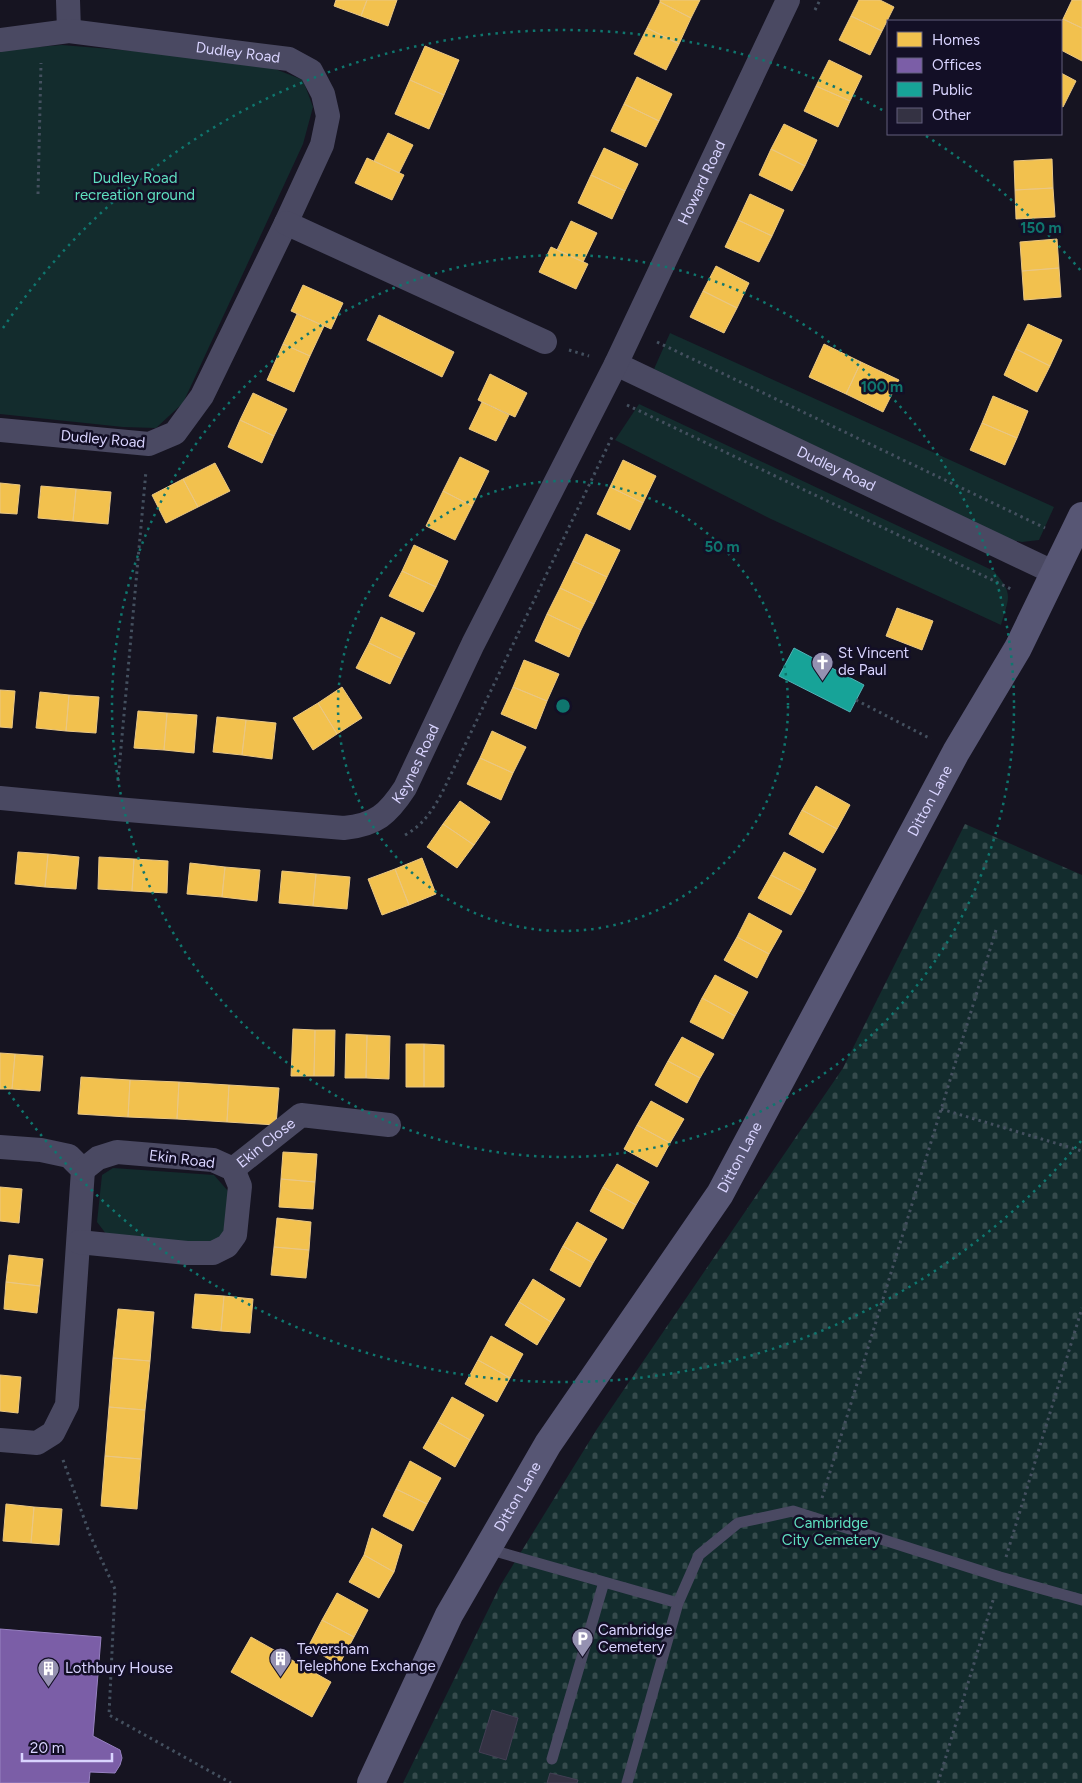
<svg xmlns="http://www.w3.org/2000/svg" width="1082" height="1783" viewBox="0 0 1082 1783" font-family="Figtree,sans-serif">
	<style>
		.green { fill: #132c2d }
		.cemetery { fill: url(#cemetery-stones) }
		.homes { fill: #f2c14e; stroke: #eac783 }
		.offices { fill: #7b5ea7; stroke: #9781c1 }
		.public { fill: #17a398; stroke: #51b2b7 }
		.building { fill: #343243; stroke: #433f54 }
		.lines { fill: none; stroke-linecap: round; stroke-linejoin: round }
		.path { stroke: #44505f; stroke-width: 3; stroke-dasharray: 2.5 4; stroke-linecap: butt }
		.lane { stroke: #4a4962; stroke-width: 11 }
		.street { stroke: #4a4962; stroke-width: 24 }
		.secondary { stroke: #575674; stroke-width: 28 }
		.ring { fill: none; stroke: #0f766e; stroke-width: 2.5; stroke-dasharray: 2.5 5 }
		.labels { text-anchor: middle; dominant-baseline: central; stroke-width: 5; stroke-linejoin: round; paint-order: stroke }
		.street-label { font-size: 15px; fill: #d9d4ff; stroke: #130f26 }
		.park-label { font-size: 15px; fill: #5fe0c0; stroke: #130f26 }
		.poi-label { font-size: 15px; fill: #d9d4ff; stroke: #130f26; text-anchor: start }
		.centre { fill: #0f766e; stroke: #130f26; stroke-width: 2.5 }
		.ring-label { font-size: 15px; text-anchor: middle; font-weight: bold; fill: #0f766e; stroke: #130f26; stroke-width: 5; stroke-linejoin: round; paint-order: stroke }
	</style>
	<defs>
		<pattern id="cemetery-stones" width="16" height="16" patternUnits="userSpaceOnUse" patternTransform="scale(1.25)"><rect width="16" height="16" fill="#132c2d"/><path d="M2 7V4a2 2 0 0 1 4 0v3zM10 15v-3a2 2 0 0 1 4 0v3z" fill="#354a4c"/></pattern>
	</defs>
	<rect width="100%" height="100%" fill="#161421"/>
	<!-- green -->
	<path class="green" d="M62 45 255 61 303 80 313 107 303 144 183 403 156 428 123 427 0 414V50Z
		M670 333 1054 507 1039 540 1022 542 1007 539 654 369Z
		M639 404 994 571C1014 595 1009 596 1001 625L771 519 615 440Z
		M113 1168 214 1175 228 1191 226 1233 217 1243 110 1239 97 1222 102 1175Z"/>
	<!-- cemetery -->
	<path class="cemetery" d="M965 824 1082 875V1783H403L500 1586 597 1429 843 1068Z"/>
	<!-- homes -->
	<path class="homes" d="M336 0H367L361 16 334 6Z
		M367 0H397L388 26 361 16Z
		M660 0H700L691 18 660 2Z
		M859 0H880L894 7 882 31 851 16Z
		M1072 0H1082V28L1063 19Z
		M660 2 691 18 679 44 647 28Z
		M851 16 882 31 870 55 839 40Z
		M1063 19 1082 28V61L1061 50V23Z
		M647 28 679 44 666 70 634 54Z
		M425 46 459 60 444 95 410 80Z
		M829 60 862 76 850 101 816 86Z
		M1061 73 1076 81 1063 107 1061 106Z
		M637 77 672 94 659 121 624 104Z
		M410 80 444 95 429 129 395 114Z
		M816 86 850 101 838 127 804 111Z
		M624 104 659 121 646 147 611 131Z
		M784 124 817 140 805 166 771 149Z
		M388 133 413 145 399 173 374 161Z
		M604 148 638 164 625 191 591 175Z
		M771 149 805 166 792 191 759 175Z
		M367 158 404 175 392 200 355 183Z
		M1052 159 1053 188 1015 190 1014 161Z
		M591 175 625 191 612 219 578 203Z
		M1053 188 1055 217 1016 219 1015 190Z
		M750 194 784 210 772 236 738 220Z
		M738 220 772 236 759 262 725 247Z
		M571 221 597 233 583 262 557 250Z
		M1057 239 1059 268 1022 271 1020 242Z
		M551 247 588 264 576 289 539 272Z
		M716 266 749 283 737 308 703 291Z
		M1059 268 1061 297 1024 300 1022 271Z
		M303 285 343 303 331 329 291 311Z
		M703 291 737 308 724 333 690 317Z
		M297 314 324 326 310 356 283 344Z
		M379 315 454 352 442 377 367 340Z
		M1028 324 1062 340 1050 366 1016 349Z
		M283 344 310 356 294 392 267 380Z
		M824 344 861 362 846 394 809 377Z
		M1016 349 1050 366 1037 392 1004 375Z
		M861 362 899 380 883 412 846 394Z
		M490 374 527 393 515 417 478 400Z
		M253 393 287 409 274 436 240 420Z
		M993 396 1028 411 1017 438 982 423Z
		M482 402 509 415 496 441 469 429Z
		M240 420 274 436 262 463 228 447Z
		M982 423 1017 438 1005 465 970 450Z
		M460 457 489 471 472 506 443 491Z
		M623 460 656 476 643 503 610 487Z
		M215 463 230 491 198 507 183 479Z
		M183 479 198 507 166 523 152 495Z
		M0 483 20 485 17 514 0 513Z
		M41 486 76 489 73 521 38 518Z
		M610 487 643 503 630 530 597 514Z
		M76 489 111 492 108 524 73 521Z
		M443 491 472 506 455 540 426 526Z
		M586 534 620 550 607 577 573 561Z
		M414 545 448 561 436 587 402 571Z
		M573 561 607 577 594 604 560 588Z
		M402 571 436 587 423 612 389 596Z
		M560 588 594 604 581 630 547 614Z
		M897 608 933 621 922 650 886 636Z
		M547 614 581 630 569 657 535 641Z
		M381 617 415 633 402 659 369 643Z
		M369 643 402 659 390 684 356 668Z
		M524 660 559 674 547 701 513 687Z
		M342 687 362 718 337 734 318 703Z
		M513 687 547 701 536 729 501 714Z
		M0 690 15 691 12 728 0 727Z
		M40 692 69 695 66 731 36 728Z
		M69 695 99 697 96 733 66 731Z
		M318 703 337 734 313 750 293 718Z
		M138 711 167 713 164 750 134 748Z
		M167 713 197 715 194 753 164 750Z
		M217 717 246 720 242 755 213 752Z
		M246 720 276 723 272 759 242 755Z
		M492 731 526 747 513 773 480 758Z
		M480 758 513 773 501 800 467 784Z
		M816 786 850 805 837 829 802 810Z
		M460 801 490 822 474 845 443 824Z
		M802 810 837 829 823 853 789 834Z
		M443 824 474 845 457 868 427 847Z
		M18 852 48 854 45 887 15 884Z
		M784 852 816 869 804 892 771 875Z
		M48 854 79 857 76 889 45 887Z
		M99 857 134 859 132 891 98 889Z
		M422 858 436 894 409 905 395 869Z
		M134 859 168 861 167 893 132 891Z
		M190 863 225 867 222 897 187 894Z
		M225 867 260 870 257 901 222 897Z
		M395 869 409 905 382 915 368 879Z
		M282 871 316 874 313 906 279 903Z
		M316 874 350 877 347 909 313 906Z
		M771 875 804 892 791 915 758 898Z
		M749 913 782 931 769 954 737 937Z
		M737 937 769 954 757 978 724 960Z
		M715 975 748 992 735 1016 702 998Z
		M702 998 735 1016 723 1039 690 1022Z
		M293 1029 315 1030 314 1076H291Z
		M315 1030H335L334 1076H314Z
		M346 1034 367 1035 366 1078H345Z
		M367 1035 390 1036 389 1079 366 1078Z
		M682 1037 714 1054 700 1078 668 1061Z
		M406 1044H424V1087H406Z
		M424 1044 444 1045V1087H424Z
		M0 1053 15 1054 12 1089H0Z
		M15 1054 43 1056 40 1091 12 1089Z
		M668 1061 700 1078 687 1103 655 1085Z
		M81 1077 130 1080 128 1117 78 1114Z
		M130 1080 179 1082 177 1119 128 1117Z
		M179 1082 229 1085 227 1122 177 1119Z
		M229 1085 279 1088 276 1125 227 1122Z
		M651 1101 684 1119 670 1143 637 1125Z
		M637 1125 670 1143 657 1167 624 1149Z
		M283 1152 317 1154 315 1182 281 1179Z
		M617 1164 649 1182 636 1205 603 1187Z
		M281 1179 315 1182 313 1209 279 1207Z
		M0 1187 22 1189 19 1223 0 1221Z
		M603 1187 636 1205 623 1229 590 1211Z
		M277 1218 311 1222 309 1250 274 1247Z
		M577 1222 607 1239 593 1263 563 1246Z
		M563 1246 593 1263 580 1287 550 1270Z
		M274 1247 309 1250 306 1278 271 1275Z
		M9 1255 43 1259 40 1286 6 1282Z
		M533 1279 565 1299 551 1322 519 1302Z
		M6 1282 40 1286 37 1313 4 1309Z
		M195 1294 224 1296 221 1331 192 1328Z
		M224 1296 253 1299 250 1333 221 1331Z
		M519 1302 551 1322 537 1345 505 1325Z
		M118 1309 154 1312 150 1361 113 1358Z
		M491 1336 523 1354 510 1378 478 1360Z
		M113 1358 150 1361 145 1410 109 1407Z
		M478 1360 510 1378 497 1402 465 1384Z
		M0 1375 21 1377 18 1413 0 1411Z
		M452 1397 484 1415 470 1440 438 1422Z
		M109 1407 145 1410 141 1459 105 1456Z
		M438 1422 470 1440 455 1467 423 1448Z
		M105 1456 141 1459 137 1509 101 1506Z
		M410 1461 441 1478 427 1504 396 1489Z
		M396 1489 427 1504 413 1531 383 1516Z
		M6 1504 34 1507 31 1543 3 1541Z
		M34 1507 62 1509 59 1545 31 1543Z
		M372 1528 402 1545 394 1572 364 1555Z
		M364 1555 394 1572 379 1598 349 1582Z
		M337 1593 368 1610 354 1637 322 1620Z
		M322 1620 354 1637 339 1665 308 1647Z
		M251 1637 331 1682 312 1717 231 1672Z"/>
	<!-- offices -->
	<path class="offices" d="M0 1629 101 1637 93 1736 120 1750 122 1758 120 1765 115 1773 90 1772 89 1783H0Z"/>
	<!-- public -->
	<path class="public" d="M794 648 864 685 850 712 779 676Z"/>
	<!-- building -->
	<path class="building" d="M492 1710 518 1718 506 1760 479 1752Z
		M550 1773 578 1780 577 1783H547Z"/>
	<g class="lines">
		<!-- path -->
		<path class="path" d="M815 10 820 0
			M38 194 41 63
			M657 342 1045 528
			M569 350 589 356
			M627 405 1011 589 1012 591
			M856 700 931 739
			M118 781 146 471
			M405 835C423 825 432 811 442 793L613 435
			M941 1109 1082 1151
			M63 1460 90 1535 115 1589 109 1715 231 1783
			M822 1498 996 930
			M1006 1557 1082 1308
			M938 1783 994 1597"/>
		<!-- lane -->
		<path class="lane" d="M488 1549 604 1582
			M552 1759 604 1582 678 1603
			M627 1783 678 1603 699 1555 738 1523 793 1511 1000 1577 1082 1600"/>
		<!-- street -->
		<g class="street">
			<path d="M68 0 69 31"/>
			<path id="s1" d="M0 40 69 31 289 59 311 71 323 94 328 116 322 145 286 223 202 396 175 433 149 444 0 430"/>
			<path d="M286 223 545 342"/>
			<path id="s2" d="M616 364 1055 573"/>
			<path id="s3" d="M0 798 116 809 344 828C376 825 388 814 405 788L473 644 616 364 788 0"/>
			<path d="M0 1147 41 1150 69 1156 83 1170 67 1405 53 1433 37 1443 0 1440"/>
			<path id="s4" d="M233 1169 301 1115 389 1125"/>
			<path d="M79 1242 187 1253H213L227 1246 235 1235 240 1186 233 1169 213 1160 117 1152 98 1158 83 1170"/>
		</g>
		<!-- secondary -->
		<path class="secondary" id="s5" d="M371 1783 449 1615 548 1444 720 1194 956 752 1018 648 1082 516"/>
	</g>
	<!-- distance rings -->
	<g class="ring">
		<circle cx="563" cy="706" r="225"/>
		<circle cx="563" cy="706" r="451"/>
		<path d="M1081 1141A676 676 0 0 1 3 1084M3 328A676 676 0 0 1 886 112M926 136A676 676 0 0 1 1081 271"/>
	</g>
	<!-- icons -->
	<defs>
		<symbol id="church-pin" viewBox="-11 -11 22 30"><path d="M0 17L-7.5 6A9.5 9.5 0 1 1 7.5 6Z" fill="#9591b1" stroke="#130f26"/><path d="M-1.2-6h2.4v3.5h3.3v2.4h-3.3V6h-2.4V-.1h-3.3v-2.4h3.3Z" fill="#fff"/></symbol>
		<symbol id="parking-pin" viewBox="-11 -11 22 30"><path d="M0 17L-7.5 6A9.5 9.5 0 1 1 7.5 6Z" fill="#9591b1" stroke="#130f26"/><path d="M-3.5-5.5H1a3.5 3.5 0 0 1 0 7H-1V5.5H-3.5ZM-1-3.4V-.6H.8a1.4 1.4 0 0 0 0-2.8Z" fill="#fff"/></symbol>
		<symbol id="building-pin" viewBox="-11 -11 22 30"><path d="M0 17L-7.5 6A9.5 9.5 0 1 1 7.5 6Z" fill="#9591b1" stroke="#130f26"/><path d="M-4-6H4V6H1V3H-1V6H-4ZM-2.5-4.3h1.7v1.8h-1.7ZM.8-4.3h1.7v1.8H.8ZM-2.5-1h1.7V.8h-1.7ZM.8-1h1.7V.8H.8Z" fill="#fff"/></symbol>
	</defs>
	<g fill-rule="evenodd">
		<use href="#church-pin" x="810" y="650" width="25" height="34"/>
		<use href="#parking-pin" x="570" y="1626" width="25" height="34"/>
		<use href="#building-pin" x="268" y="1646" width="25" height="34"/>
		<use href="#building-pin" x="36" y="1656" width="25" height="34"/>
	</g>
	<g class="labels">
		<!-- street labels -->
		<g class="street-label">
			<text stroke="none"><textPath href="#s1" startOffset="240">Dudley Road</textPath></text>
			<text stroke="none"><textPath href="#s3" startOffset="1096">Howard Road</textPath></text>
			<text transform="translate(103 439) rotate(5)">Dudley Road</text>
			<text stroke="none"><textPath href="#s2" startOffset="244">Dudley Road</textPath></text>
			<text stroke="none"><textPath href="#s3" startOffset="448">Keynes Road</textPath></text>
			<text stroke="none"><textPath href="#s5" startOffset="1132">Ditton Lane</textPath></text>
			<text stroke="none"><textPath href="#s4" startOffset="42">Ekin Close</textPath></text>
			<text stroke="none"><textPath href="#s5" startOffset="728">Ditton Lane</textPath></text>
			<text transform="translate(182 1159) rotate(7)">Ekin Road</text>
			<text stroke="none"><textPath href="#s5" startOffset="322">Ditton Lane</textPath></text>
		</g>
		<!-- park labels -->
		<g class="park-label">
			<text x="135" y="178">Dudley Road<tspan x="135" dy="17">recreation ground</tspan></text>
			<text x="831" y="1523">Cambridge<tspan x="831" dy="17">City Cemetery</tspan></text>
		</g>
		<!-- poi labels -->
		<g class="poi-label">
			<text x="838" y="653">St Vincent<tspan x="838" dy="17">de Paul</tspan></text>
			<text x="598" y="1630">Cambridge<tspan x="598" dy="17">Cemetery</tspan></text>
			<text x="297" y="1649">Teversham<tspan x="297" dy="17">Telephone Exchange</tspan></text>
			<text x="65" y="1668">Lothbury House</text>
		</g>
	</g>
	<circle cx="563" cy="706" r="8" class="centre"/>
	<g class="ring-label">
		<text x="1041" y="233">150 m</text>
		<text x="882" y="392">100 m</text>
		<text x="722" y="552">50 m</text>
	</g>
	<!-- legend -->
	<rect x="887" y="20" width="175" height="115" fill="#130f26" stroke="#625e7d"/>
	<rect x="897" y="32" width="25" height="15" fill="#f2c14e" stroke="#625e7d"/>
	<text x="932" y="45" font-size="15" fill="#d9d4ff">Homes</text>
	<rect x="897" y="58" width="25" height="15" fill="#7b5ea7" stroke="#625e7d"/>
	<text x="932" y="70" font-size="15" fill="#d9d4ff">Offices</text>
	<rect x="897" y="82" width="25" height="15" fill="#17a398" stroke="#625e7d"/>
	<text x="932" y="95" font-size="15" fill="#d9d4ff">Public</text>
	<rect x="897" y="108" width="25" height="15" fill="#343243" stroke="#625e7d"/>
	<text x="932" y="120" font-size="15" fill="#d9d4ff">Other</text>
	<!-- scale -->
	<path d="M22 1753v8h90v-8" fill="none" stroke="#d9d4ff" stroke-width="2.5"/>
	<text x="30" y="1753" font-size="15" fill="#d9d4ff" stroke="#130f26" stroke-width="4" paint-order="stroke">20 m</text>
</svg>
